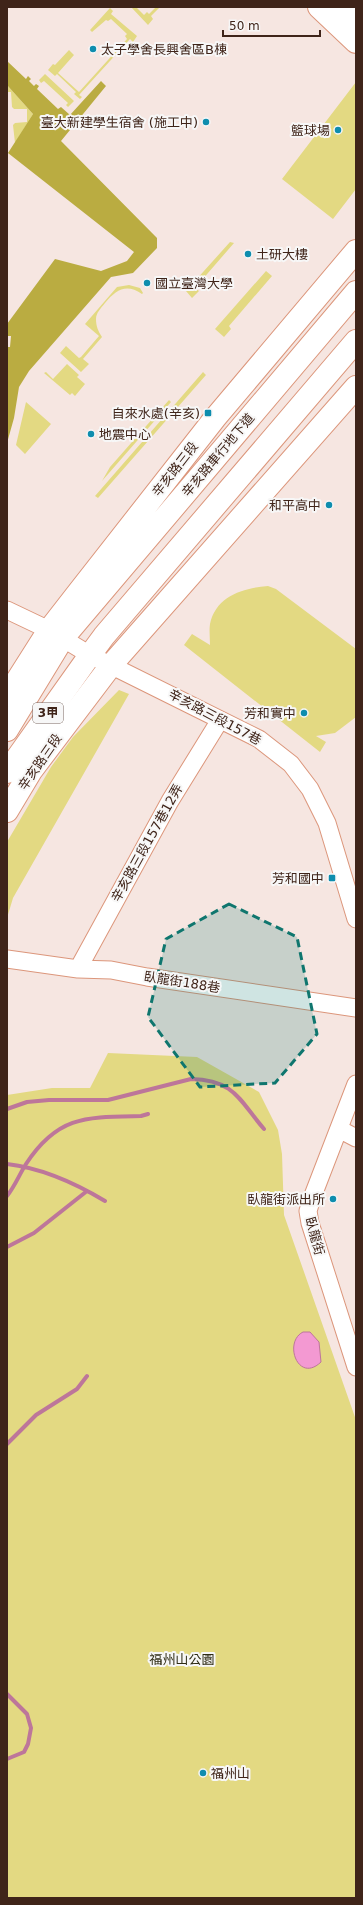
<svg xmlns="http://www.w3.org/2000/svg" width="363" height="1905" viewBox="0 0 363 1905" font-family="'DejaVu Sans','Noto Sans TC',sans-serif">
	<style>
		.green { fill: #e3d982 }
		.forest { fill: #baac41 }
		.water { fill: #f399d2; stroke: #bd769a }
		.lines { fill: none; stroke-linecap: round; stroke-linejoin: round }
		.stream { stroke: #bd769a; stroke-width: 4 }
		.minor-casing { stroke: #dc967b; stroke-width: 19 }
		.major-casing { stroke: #dc967b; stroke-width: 24 }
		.highway-casing { stroke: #dc967b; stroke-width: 24 }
		.minor { stroke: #fff; stroke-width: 17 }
		.major { stroke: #fff; stroke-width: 22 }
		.highway { stroke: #fff; stroke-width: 22 }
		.marked { fill: #0f766e; fill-opacity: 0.2; stroke: #0f766e; stroke-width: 3; stroke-dasharray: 8 5; stroke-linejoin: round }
		.poi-dot { fill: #0e8dae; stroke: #f7f7f7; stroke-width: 1.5 }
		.labels { text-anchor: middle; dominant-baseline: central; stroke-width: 4; stroke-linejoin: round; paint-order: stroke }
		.shield { fill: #f7f7f7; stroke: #76635c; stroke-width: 1 }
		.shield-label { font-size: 12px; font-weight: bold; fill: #3f2419 }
		.poi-label { font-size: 13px; fill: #3f2419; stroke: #f7f7f7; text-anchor: end }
		.street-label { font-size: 13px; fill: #3f2419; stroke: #f7f7f7 }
		.park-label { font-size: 13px; fill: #2e2b14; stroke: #f7f7f7 }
	</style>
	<rect width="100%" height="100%" fill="#f6e6e1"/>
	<!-- green -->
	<path class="green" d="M131 7H136L144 15 147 12 149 14 156 7H160L151 16 153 19 148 25Z
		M110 8 113 11 111 14 137 36 133 42 130 39 79 95 82 97 80 99 74 94 76 92 57 74 55 76 48 70 53 64 55 65 69 50 74 55 58 73 79 92 127 39 125 36 127 34 111 19 108 21 106 20 92 32 90 30Z
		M45 74 74 101 68 107 66 105 68 103 44 81 41 83 39 80Z
		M356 82V189L333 219 282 179Z
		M7 85 33 114 15 143 13 125 15 123 27 122V109H14L12 107 11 92H7Z
		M230 242 234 243 195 288 199 291 192 298 186 291Z
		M266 271 272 276 229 326 231 329 224 337 215 329Z
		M129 285 140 288 143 293 142 294C126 283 116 290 105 303 101 308 96 313 96 319 96 326 98 331 102 337L83 359 89 364 81 372 60 353 66 346 79 358 81 357 99 336 85 324 117 287Z
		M67 364 79 375 77 377 85 384 75 396 72 393 70 395 44 373 46 372 53 379Z
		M203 372 206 375 98 498 95 496Z
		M169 400 171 402 102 481 110 467Z
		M26 402 51 424 25 454 16 445Z
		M268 586 276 589 356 649V717L335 733 316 736 326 742 320 752 184 645 192 634 210 645C210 638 209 631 210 624 216 596 243 588 268 586Z
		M119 690 129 694 13 898 7 918V842L51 767 73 737Z
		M108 1053 197 1057 259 1092 278 1130 282 1154 284 1215 356 1420V1898H7V1095L52 1088H90Z"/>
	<!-- forest -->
	<path class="forest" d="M7 61 26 79 28 76 31 79 29 81 34 86 36 84 39 86 37 89 58 109 61 107 70 115 101 81 106 86 61 141 157 238V248L133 273 111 277 29 371 19 387 14 418 7 443V347H10L11 336H7V324L55 259 101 271 127 261 134 252 8 153 33 114 7 85Z"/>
	<!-- water -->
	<path class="water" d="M303 1332H310L319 1342 321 1362C298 1384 283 1342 303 1332Z"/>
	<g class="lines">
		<!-- stream -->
		<path class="stream" d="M7 1109 27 1102 49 1100H108L191 1079C235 1080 239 1100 264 1129
			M7 1164C42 1168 75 1183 105 1201
			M7 1196C15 1186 19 1175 26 1164 58 1115 87 1117 141 1116L148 1114
			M7 1247 34 1233 87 1191
			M7 1444 36 1415 77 1389 87 1376
			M7 1694 27 1714 31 1728 28 1744 24 1752 7 1759"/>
		<defs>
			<path id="minor" d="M7 610 49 630 90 655 259 739 291 764 310 789 327 823 356 919
				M7 959 78 969 111 970 147 977 356 1008
				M78 969 170 801 220 720
				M356 1084 312 1198 308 1211 310 1223 356 1367
				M339 1129 356 1138"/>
			<path id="major" d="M319 7 356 42
				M63 638 356 292
				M90 655 104 636 356 341
				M7 696 49 630 77 594 215 418 356 251
				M7 811 31 771 112 664 356 387"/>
			<path id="highway" d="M342 7 356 19
				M7 730 63 638
				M7 772 90 655"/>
		</defs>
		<!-- minor casing -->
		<use href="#minor" class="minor-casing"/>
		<!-- major casing -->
		<use href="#major" class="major-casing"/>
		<!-- highway casing -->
		<use href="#highway" class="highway-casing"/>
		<!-- minor -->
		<use href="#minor" class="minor"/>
		<!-- major -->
		<use href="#major" class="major"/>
		<!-- highway -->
		<use href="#highway" class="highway"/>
	</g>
	<!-- marked area -->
	<path class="marked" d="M229 904 297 937 317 1034 275 1083 200 1087 148 1017 166 939Z"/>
	<!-- markers -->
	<g class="poi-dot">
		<circle cx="93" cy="49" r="4"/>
		<circle cx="206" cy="122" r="4"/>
		<circle cx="338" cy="130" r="4"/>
		<circle cx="248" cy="254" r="4"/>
		<circle cx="147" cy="283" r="4"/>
		<rect x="204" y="409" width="8" height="8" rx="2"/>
		<circle cx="91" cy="434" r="4"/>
		<circle cx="329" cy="505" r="4"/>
		<circle cx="304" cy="713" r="4"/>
		<rect x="328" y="874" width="8" height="8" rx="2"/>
		<circle cx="333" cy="1199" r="4"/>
		<circle cx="203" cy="1773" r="4"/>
	</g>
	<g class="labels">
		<!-- shield labels -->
		<rect class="shield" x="33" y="703" width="30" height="20" rx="3"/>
		<g class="shield-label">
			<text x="48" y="713">3甲</text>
		</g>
		<!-- poi labels -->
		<g class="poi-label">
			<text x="101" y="49" text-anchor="start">太子學舍長興舍區B棟</text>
			<text x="198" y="122">臺大新建學生宿舍 (施工中)</text>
			<text x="330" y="130">籃球場</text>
			<text x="256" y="254" text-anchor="start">土研大樓</text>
			<text x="155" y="283" text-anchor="start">國立臺灣大學</text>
			<text x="200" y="413">自來水處(辛亥)</text>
			<text x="99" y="434" text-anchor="start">地震中心</text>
			<text x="321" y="505">和平高中</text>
			<text x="296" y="713">芳和實中</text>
			<text x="324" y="878">芳和國中</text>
			<text x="325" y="1199">臥龍街派出所</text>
			<text x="211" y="1773" text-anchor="start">福州山</text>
		</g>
		<!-- street labels -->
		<g class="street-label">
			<text transform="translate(218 455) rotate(-50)">辛亥路車行地下道</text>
			<text transform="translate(175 469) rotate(-52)">辛亥路三段</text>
			<text transform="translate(215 717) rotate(28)">辛亥路三段157巷</text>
			<text transform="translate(40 762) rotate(-55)">辛亥路三段</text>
			<text transform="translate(147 843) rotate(-61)">辛亥路三段157巷12弄</text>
			<text transform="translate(182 982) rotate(9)">臥龍街188巷</text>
			<text transform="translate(315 1236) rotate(75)">臥龍街</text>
		</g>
		<!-- park labels -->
		<g class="park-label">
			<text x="182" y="1659">福州山公園</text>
		</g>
	</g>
	<!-- border -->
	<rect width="363" height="1905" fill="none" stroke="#3f2419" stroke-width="16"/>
	<!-- scale -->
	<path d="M223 30v6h97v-6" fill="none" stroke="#3f2419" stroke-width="2"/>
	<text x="229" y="30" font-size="12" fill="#3f2419" stroke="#f7f7f7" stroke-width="3" paint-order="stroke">50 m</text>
</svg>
